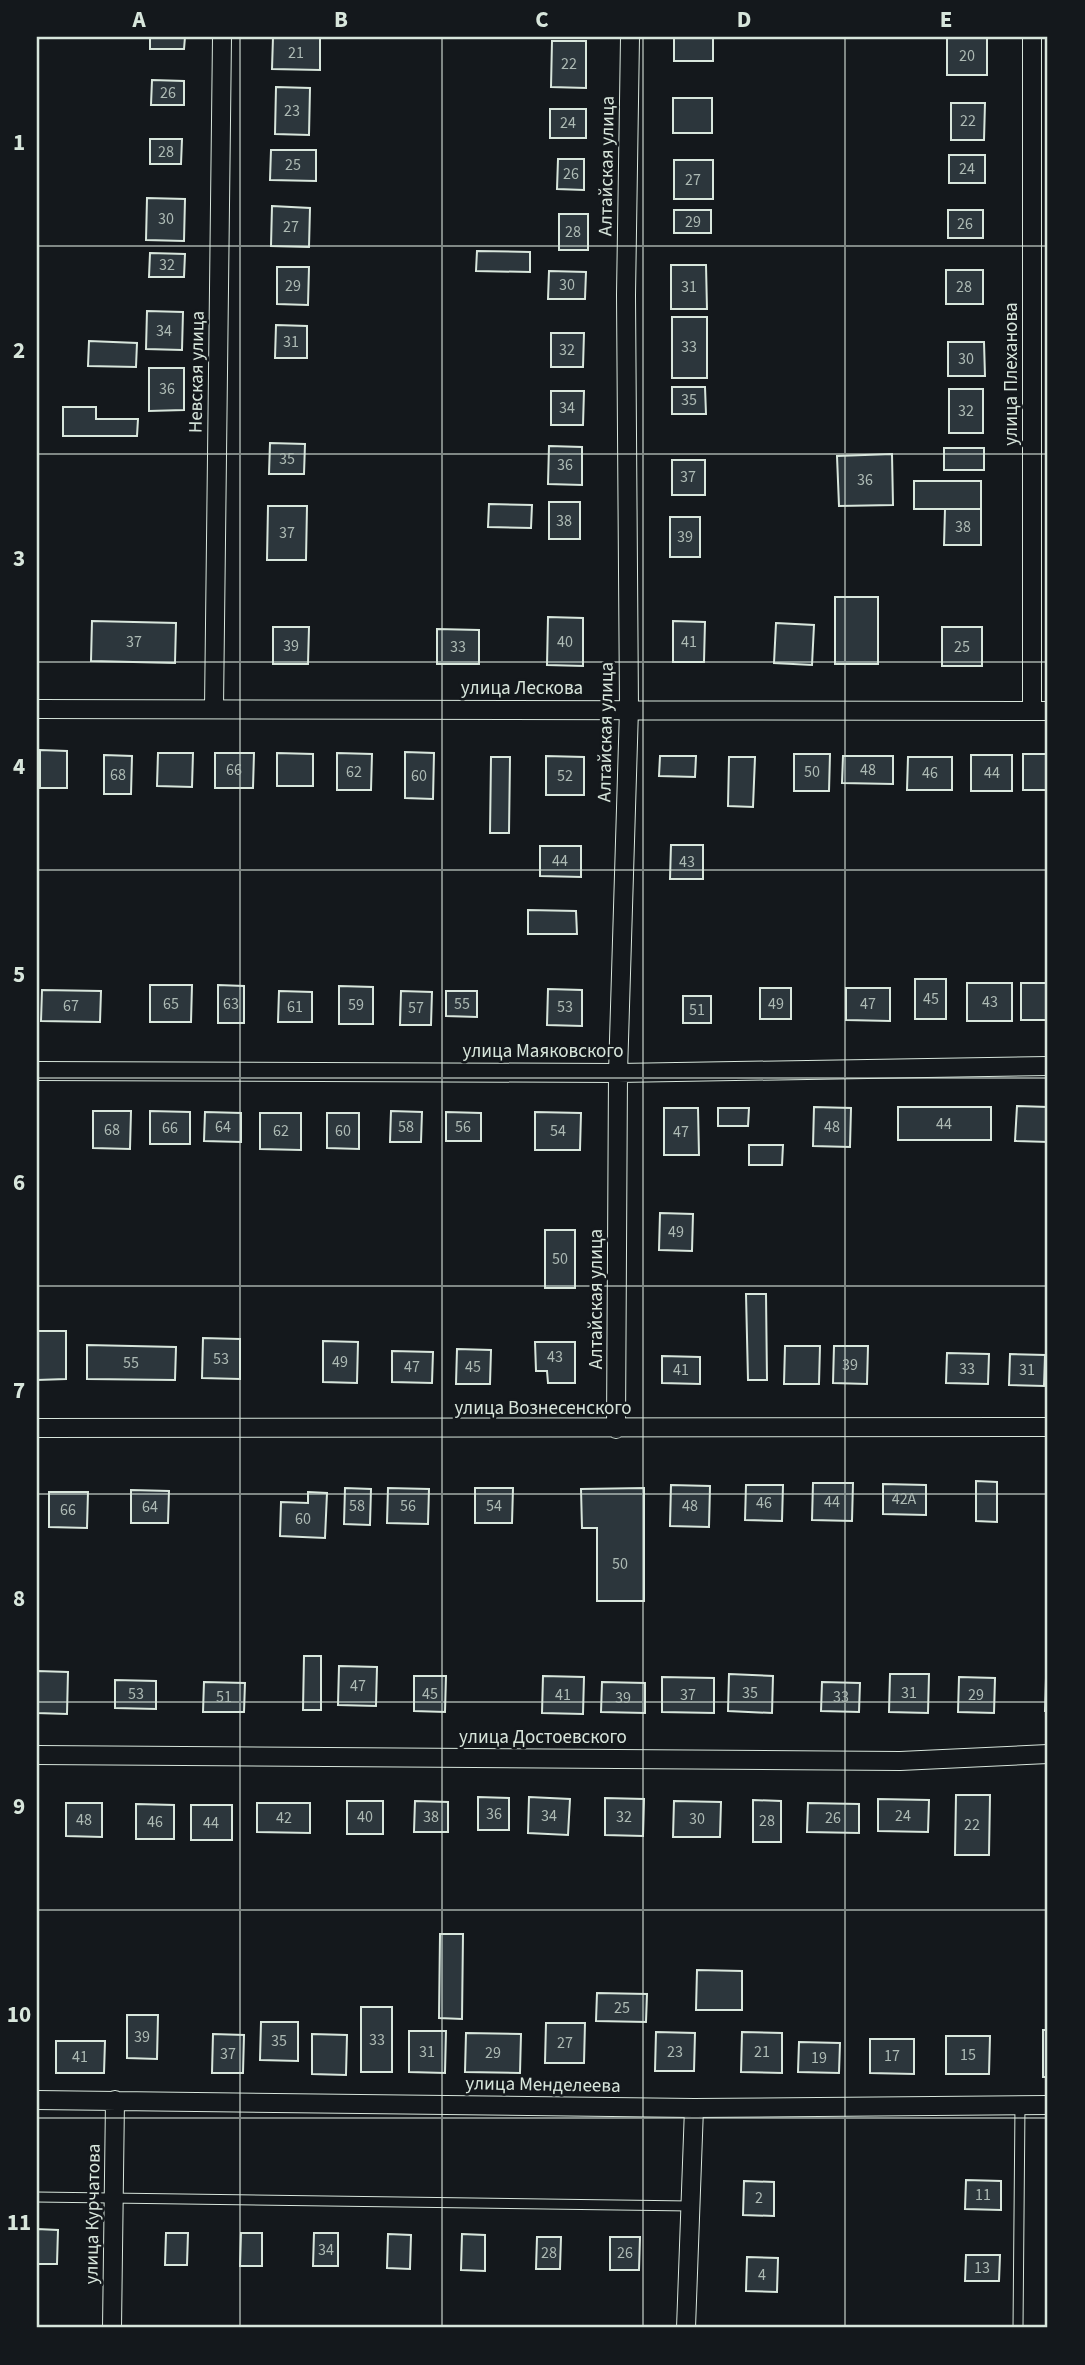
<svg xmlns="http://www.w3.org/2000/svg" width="1085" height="2365" viewBox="0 0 1085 2365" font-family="'Source Sans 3',sans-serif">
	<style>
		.building { fill: #2c363c; stroke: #d8e6dc; stroke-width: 2 }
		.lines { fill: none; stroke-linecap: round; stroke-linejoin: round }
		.lane-casing { stroke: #d8e6dc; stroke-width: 11 }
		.street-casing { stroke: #d8e6dc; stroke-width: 20 }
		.lane { stroke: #14181c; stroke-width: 9 }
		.street { stroke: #14181c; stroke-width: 18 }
		.grid { fill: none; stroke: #d8e6dc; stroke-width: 2; stroke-opacity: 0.55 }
		.labels { text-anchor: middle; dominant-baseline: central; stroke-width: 5; stroke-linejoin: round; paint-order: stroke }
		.number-label { font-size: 16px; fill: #adbab4 }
		.street-label { font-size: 19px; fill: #d8e6dc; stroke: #14181c }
		.neatline { fill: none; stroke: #d8e6dc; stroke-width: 2.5 }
		.grid-label { font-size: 23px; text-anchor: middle; font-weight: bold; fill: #d8e6dc }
	</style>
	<rect width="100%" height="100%" fill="#14181c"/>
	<!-- building -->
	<path class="building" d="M150 37H185L184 49H150Z
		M273 37H320V70L272 69Z
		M674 37H713V61H674Z
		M947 37H987V75H947Z
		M552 41H586V88L551 87Z
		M152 80 184 81V105H151Z
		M276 87 310 88 309 135 275 134Z
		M673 98H712V133H673Z
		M951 103H985L984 140H951Z
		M550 109H586V138H550Z
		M150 139H182L181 164H150Z
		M271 150H316V181L270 180Z
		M949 155H985V183H949Z
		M558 159H584V190L557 189Z
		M674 160H713V199H674Z
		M147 198 185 199 184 241 146 240Z
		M272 206 310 208 309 247 271 246Z
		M674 210H711V233H674Z
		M948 210H983V238H948Z
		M559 214H588V250H559Z
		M477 251 530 252V272L476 271Z
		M150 253 185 254 184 277H149Z
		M671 265H706L707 309H671Z
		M277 267H309L308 305 277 304Z
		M946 270H983V304H946Z
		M549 271 586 272 585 299H548Z
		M147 311 183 312 182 350 146 349Z
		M672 317H707V378H672Z
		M276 325 307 326V358H275Z
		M551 333H584L583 367H551Z
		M89 341 137 343 136 367 88 366Z
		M948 342H984L985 376H948Z
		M149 368H184V410L149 411Z
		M672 387H705L706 414H672Z
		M949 389H983V433H949Z
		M551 391H584L583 425H551Z
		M63 407H96V419H138L137 436H63Z
		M270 443 305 444 304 474H269Z
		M549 446 582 447V485L548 484Z
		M944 448H984V470H944Z
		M892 454 893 505 839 506 837 456Z
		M672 460H705V495H672Z
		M914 481H981V509H914Z
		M549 502H580V539H549Z
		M489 504 532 505 531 528 488 527Z
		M268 506H307L306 560H267Z
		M945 509H981V545H944Z
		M670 517H700V557H670Z
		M835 597H878V664H835Z
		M548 617 583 618V666L547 665Z
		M92 621 176 623 175 663 91 661Z
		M673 621 705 622 704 662H673Z
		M776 623 814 625 812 665 774 663Z
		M273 627H309L308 664H273Z
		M942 627H982V666H942Z
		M437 629 479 630V664H437Z
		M40 750 67 751V788H40Z
		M405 752 434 753 433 799 405 798Z
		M158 753H193L192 787 157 786Z
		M215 753H254L253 788H215Z
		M277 753 313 754V786H277Z
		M337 753 372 754 371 790H337Z
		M794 754H830L829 791H794Z
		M1023 754H1048V790H1023Z
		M104 755 132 756 131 794H104Z
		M971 755H1012V791H971Z
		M546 756 584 757V795H546Z
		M660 756H696L695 777 659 776Z
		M843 756H893V784L842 783Z
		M491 757H510L509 833H490Z
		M729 757H755L753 807 728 806Z
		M908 757H952V790H907Z
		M671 845H703V879H670Z
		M540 846H581V877L540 876Z
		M528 910 576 911 577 934H528Z
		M915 979H946V1019H915Z
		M967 983H1012V1021H967Z
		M1021 983H1048V1020H1021Z
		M150 985H192L191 1022H150Z
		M218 985 244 986V1023H218Z
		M339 986 373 987V1024H339Z
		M760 988H791V1019H760Z
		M846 988H890V1021L846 1020Z
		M548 989 582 990V1026L547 1025Z
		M42 990 101 991 100 1022 41 1021Z
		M279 991 312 992V1022H278Z
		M401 991 432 992 431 1025H400Z
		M446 991H477V1017L446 1016Z
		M683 996H711V1023H683Z
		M1017 1106 1048 1107V1142L1015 1141Z
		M814 1107 851 1108 850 1147 813 1146Z
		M898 1107H991V1140H898Z
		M664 1108H698L699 1155H664Z
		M718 1108H749L748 1126H718Z
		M93 1111H131L130 1149 93 1148Z
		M150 1111 190 1112V1144H150Z
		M391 1111 422 1112 421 1142H390Z
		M205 1112 241 1113V1142L204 1141Z
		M446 1112 481 1113V1141H446Z
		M535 1112 581 1113 580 1150H535Z
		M260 1113H301V1150L260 1149Z
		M327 1113H359V1149L327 1148Z
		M749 1145H783L782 1165H749Z
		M660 1213 693 1214 692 1251 659 1250Z
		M545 1230H575V1288H545Z
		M746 1294H766L767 1380H748Z
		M37 1331H66V1379L37 1380Z
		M203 1338 240 1339V1379L202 1378Z
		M323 1341 358 1342 357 1383 323 1382Z
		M535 1342H575V1383H548L547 1371H536Z
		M87 1345 176 1347 175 1380 87 1379Z
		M785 1346H820L819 1384H784Z
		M834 1346H868L867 1384 833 1383Z
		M457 1349 491 1350 490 1384H456Z
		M392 1351 433 1352 432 1383 392 1382Z
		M947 1353 989 1354 988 1384 946 1383Z
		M1010 1354 1045 1355 1044 1386 1009 1385Z
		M662 1356 700 1357V1384L662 1383Z
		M976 1481 997 1482V1522L976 1521Z
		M813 1483H853L852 1521 812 1520Z
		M883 1484 926 1485V1515L883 1514Z
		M671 1485 710 1486 709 1527 670 1526Z
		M746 1485H783L782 1521 745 1520Z
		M345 1488 371 1489 370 1525 344 1524Z
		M388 1488 429 1489 428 1524 387 1523Z
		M475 1488H513L512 1523H475Z
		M644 1488V1601H597V1528H582L581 1489Z
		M131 1490 169 1491 168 1523H131Z
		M49 1492H88L87 1528 49 1527Z
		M308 1492 327 1493 325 1538 280 1536 281 1502 308 1503Z
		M304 1656H321V1710H303Z
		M339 1666 377 1667 376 1706 338 1705Z
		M37 1671 68 1672 67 1714 37 1713Z
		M729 1674 773 1676 772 1713 728 1711Z
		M890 1674H929L928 1713 889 1712Z
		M414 1676H446L445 1712 414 1711Z
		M543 1676 584 1677 583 1714 542 1713Z
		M662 1677 714 1678V1713L662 1712Z
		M959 1677 995 1678 994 1713 958 1712Z
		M1046 1678H1048V1711H1045Z
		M115 1680 156 1681V1709L115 1708Z
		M204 1682 245 1683 244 1712H203Z
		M602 1682 645 1683V1713L601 1712Z
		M822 1682 860 1683 859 1712 821 1711Z
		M956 1795H990L989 1855H955Z
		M478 1797 509 1798V1830H478Z
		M529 1797 570 1799 568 1835 528 1833Z
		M605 1798 644 1799 643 1836 605 1835Z
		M878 1799 929 1800 928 1832 878 1831Z
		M753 1800 781 1801V1842H753Z
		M347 1801H383V1834H347Z
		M415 1801 448 1802V1832H414Z
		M674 1801 721 1802 720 1837H673Z
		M66 1803H102V1837L66 1836Z
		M257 1803H310V1833L257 1832Z
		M808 1803 859 1804V1833L807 1832Z
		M136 1804 174 1805V1839H136Z
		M191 1805H232V1840H191Z
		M440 1934H463L462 2019 439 2018Z
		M697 1970 742 1971V2010H696Z
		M597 1993 647 1994 646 2022 596 2021Z
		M361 2007H392V2072H361Z
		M127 2015H158L157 2059 127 2058Z
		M261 2022H298V2061L260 2060Z
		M546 2023H585L584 2063H545Z
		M1043 2030H1048V2077H1043Z
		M409 2031H446L445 2073 409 2072Z
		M656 2032 695 2033 694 2071H655Z
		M742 2032 782 2033V2073L741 2072Z
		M466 2033 521 2034 520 2073 465 2072Z
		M213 2034 244 2035 243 2073H212Z
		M312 2034 347 2035 346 2075 312 2074Z
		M946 2036H990L989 2074H946Z
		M870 2039H914V2074L870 2073Z
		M56 2041H105L104 2073H56Z
		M799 2042 840 2043 839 2073 798 2072Z
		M966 2180 1001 2181V2210L965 2209Z
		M744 2181 774 2182V2216L743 2215Z
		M37 2229 58 2230 57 2264H37Z
		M166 2233H188L187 2265H165Z
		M241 2233H262V2266H240Z
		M314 2233H338V2266H313Z
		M388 2234 411 2235 410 2269 387 2268Z
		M462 2234 485 2235V2271L461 2270Z
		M537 2237H561L560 2269H536Z
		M610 2237H640L639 2270H610Z
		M966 2255H1000L999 2281H965Z
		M747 2257 778 2258 777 2292 746 2291Z"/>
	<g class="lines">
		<defs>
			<path id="lane" d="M37 2197 690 2206
				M1018 2328 1020 2105"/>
			<path id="street" d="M214 708 222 37
				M37 709 1048 711
				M1032 711V37
				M37 1071 618 1073 1048 1066
				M37 1428 1048 1427
				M616 1429 618 1073 629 709 626 295 630 37
				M37 1755 900 1761 1048 1754
				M37 2100 694 2108 1048 2105
				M112 2328 115 2100
				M686 2328 694 2108"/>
		</defs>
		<!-- lane casing -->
		<use href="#lane" class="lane-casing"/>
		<!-- street casing -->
		<use href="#street" class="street-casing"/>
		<!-- lane -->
		<use href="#lane" class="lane"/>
		<!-- street -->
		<use href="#street" class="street"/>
	</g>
	<!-- grid -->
	<path class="grid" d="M240 37V2328M442 37V2328M643 37V2328M845 37V2328M37 246H1048M37 454H1048M37 662H1048M37 870H1048M37 1078H1048M37 1286H1048M37 1494H1048M37 1702H1048M37 1910H1048M37 2118H1048"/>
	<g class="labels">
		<!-- number labels -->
		<g class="number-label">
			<text x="296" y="53">21</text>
			<text x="967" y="56">20</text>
			<text x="569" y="64">22</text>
			<text x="168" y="93">26</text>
			<text x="292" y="111">23</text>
			<text x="968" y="121">22</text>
			<text x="568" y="123">24</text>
			<text x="166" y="152">28</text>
			<text x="293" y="165">25</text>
			<text x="967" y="169">24</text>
			<text x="571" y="174">26</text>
			<text x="693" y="180">27</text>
			<text x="166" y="219">30</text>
			<text x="693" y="222">29</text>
			<text x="965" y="224">26</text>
			<text x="291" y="227">27</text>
			<text x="573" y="232">28</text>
			<text x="167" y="265">32</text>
			<text x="567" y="285">30</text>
			<text x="293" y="286">29</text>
			<text x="689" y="287">31</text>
			<text x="964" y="287">28</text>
			<text x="164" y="331">34</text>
			<text x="291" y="342">31</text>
			<text x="689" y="347">33</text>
			<text x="567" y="350">32</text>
			<text x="966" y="359">30</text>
			<text x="167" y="389">36</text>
			<text x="689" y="400">35</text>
			<text x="567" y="408">34</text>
			<text x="966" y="411">32</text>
			<text x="287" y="459">35</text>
			<text x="565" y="465">36</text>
			<text x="688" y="477">37</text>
			<text x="865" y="480">36</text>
			<text x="564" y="521">38</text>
			<text x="963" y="527">38</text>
			<text x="287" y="533">37</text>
			<text x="685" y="537">39</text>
			<text x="134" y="642">37</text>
			<text x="565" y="642">40</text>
			<text x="689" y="642">41</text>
			<text x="291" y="646">39</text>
			<text x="458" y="647">33</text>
			<text x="962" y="647">25</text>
			<text x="234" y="770">66</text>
			<text x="868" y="770">48</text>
			<text x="354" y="772">62</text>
			<text x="812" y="772">50</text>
			<text x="930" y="773">46</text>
			<text x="992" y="773">44</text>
			<text x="118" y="775">68</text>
			<text x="419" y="776">60</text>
			<text x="565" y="776">52</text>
			<text x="560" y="861">44</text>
			<text x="687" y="862">43</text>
			<text x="931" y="999">45</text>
			<text x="990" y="1002">43</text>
			<text x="171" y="1004">65</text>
			<text x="231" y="1004">63</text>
			<text x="462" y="1004">55</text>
			<text x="776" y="1004">49</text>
			<text x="868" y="1004">47</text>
			<text x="356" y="1005">59</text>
			<text x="71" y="1006">67</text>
			<text x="295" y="1007">61</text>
			<text x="565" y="1007">53</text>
			<text x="416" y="1008">57</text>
			<text x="697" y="1010">51</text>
			<text x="944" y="1124">44</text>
			<text x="223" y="1127">64</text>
			<text x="406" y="1127">58</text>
			<text x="463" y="1127">56</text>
			<text x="832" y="1127">48</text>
			<text x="170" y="1128">66</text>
			<text x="112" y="1130">68</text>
			<text x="281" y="1131">62</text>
			<text x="343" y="1131">60</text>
			<text x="558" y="1131">54</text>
			<text x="681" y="1132">47</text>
			<text x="676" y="1232">49</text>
			<text x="560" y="1259">50</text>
			<text x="555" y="1357">43</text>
			<text x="221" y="1359">53</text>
			<text x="340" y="1362">49</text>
			<text x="131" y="1363">55</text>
			<text x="850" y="1365">39</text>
			<text x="412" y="1367">47</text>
			<text x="473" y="1367">45</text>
			<text x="967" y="1369">33</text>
			<text x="681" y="1370">41</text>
			<text x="1027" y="1370">31</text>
			<text x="904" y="1499">42А</text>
			<text x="832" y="1502">44</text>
			<text x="764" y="1503">46</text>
			<text x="357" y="1506">58</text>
			<text x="408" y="1506">56</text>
			<text x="494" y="1506">54</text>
			<text x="690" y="1506">48</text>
			<text x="150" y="1507">64</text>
			<text x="68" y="1510">66</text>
			<text x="303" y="1519">60</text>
			<text x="620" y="1564">50</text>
			<text x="358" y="1686">47</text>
			<text x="750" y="1693">35</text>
			<text x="909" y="1693">31</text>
			<text x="136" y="1694">53</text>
			<text x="430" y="1694">45</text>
			<text x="563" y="1695">41</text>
			<text x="688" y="1695">37</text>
			<text x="976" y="1695">29</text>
			<text x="224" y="1697">51</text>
			<text x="841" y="1697">33</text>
			<text x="623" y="1698">39</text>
			<text x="494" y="1814">36</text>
			<text x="549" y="1816">34</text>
			<text x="903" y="1816">24</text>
			<text x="365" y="1817">40</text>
			<text x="431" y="1817">38</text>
			<text x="624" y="1817">32</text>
			<text x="284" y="1818">42</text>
			<text x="833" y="1818">26</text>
			<text x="697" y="1819">30</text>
			<text x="84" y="1820">48</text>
			<text x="767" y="1821">28</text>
			<text x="155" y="1822">46</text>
			<text x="211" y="1823">44</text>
			<text x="972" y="1825">22</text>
			<text x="622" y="2008">25</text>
			<text x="142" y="2037">39</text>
			<text x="377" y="2040">33</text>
			<text x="279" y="2041">35</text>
			<text x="565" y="2043">27</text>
			<text x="427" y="2052">31</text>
			<text x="675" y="2052">23</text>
			<text x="762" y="2052">21</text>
			<text x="493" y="2053">29</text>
			<text x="228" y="2054">37</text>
			<text x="968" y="2055">15</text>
			<text x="892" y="2056">17</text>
			<text x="80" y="2057">41</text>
			<text x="819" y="2058">19</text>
			<text x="983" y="2195">11</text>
			<text x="759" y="2198">2</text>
			<text x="326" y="2250">34</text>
			<text x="549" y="2253">28</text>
			<text x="625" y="2253">26</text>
			<text x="982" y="2268">13</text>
			<text x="762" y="2275">4</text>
		</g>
		<!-- street labels -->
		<g class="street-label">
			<text transform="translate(607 166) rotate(-89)">Алтайская улица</text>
			<text transform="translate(197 372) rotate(-89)">Невская улица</text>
			<text transform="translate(1011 374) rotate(-90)">улица Плеханова</text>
			<text x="522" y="688">улица Лескова</text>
			<text transform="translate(606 732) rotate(-89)">Алтайская улица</text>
			<text x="543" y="1051">улица Маяковского</text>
			<text transform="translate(596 1299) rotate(-90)">Алтайская улица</text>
			<text x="543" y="1408">улица Вознесенского</text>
			<text x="543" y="1737">улица Достоевского</text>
			<text transform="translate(543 2085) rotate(1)">улица Менделеева</text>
			<text transform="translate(93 2214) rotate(-89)">улица Курчатова</text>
		</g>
	</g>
	<!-- border -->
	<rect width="1085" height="2365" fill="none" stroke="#14181c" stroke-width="77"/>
	<rect x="38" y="38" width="1008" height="2288" class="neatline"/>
	<g class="grid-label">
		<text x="139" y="27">A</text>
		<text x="341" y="27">B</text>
		<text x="542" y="27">C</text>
		<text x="744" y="27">D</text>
		<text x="946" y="27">E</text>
		<text x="19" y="150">1</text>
		<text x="19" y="358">2</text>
		<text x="19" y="566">3</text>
		<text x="19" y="774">4</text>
		<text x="19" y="982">5</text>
		<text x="19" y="1190">6</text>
		<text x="19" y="1398">7</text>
		<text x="19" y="1606">8</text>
		<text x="19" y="1814">9</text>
		<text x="19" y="2022">10</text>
		<text x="19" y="2230">11</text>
	</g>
</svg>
